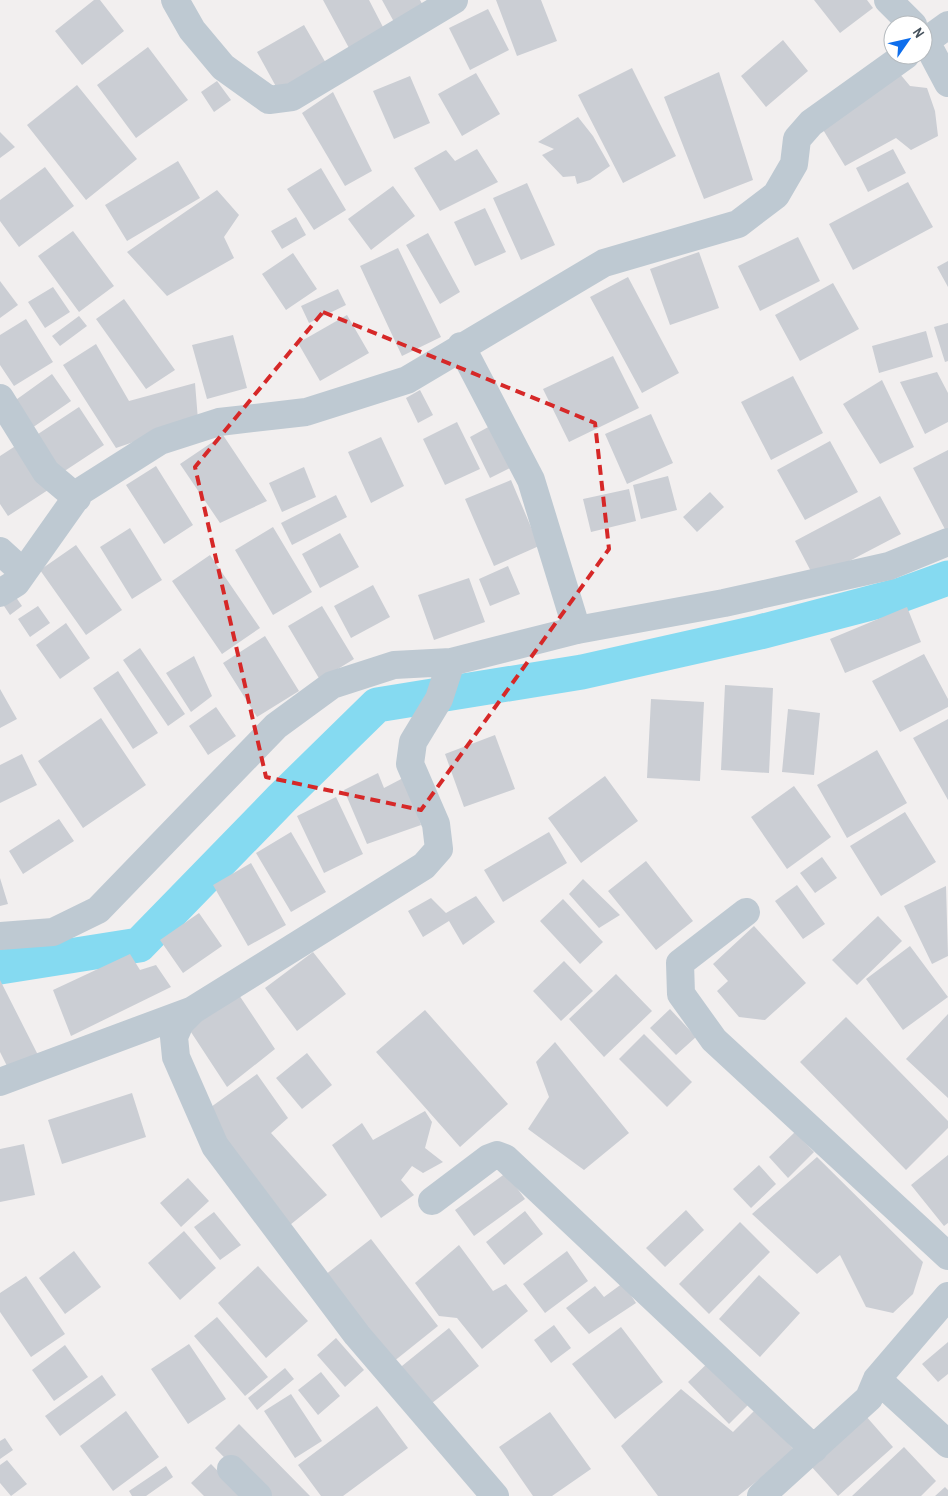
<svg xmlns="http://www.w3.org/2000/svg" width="948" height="1496" viewBox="0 0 948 1496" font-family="'Archivo Narrow',sans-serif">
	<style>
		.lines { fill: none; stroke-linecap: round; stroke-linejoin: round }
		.canal { stroke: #85daf1; stroke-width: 35 }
		.building { fill: #cbced4 }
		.minor { stroke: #bec9d2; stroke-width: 28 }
		.marked { fill: none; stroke: #d62828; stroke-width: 4; stroke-dasharray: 10 6; stroke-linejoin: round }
	</style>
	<rect width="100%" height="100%" fill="#f2efef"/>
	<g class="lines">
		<!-- canal -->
		<path class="canal" d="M0 967 139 945 282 798 377 705 582 672 760 632 901 595 948 578"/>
	</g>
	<!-- building -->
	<path class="building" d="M94 0H100L124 31 82 65 55 31Z
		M323 0H369L384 29 349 48Z
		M382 0H420L428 15 399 31Z
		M496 0H541L557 41 517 56Z
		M814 0H867L873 8 840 33Z
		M488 9 509 50 470 70 449 28Z
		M304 25 327 65 279 92 257 52Z
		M783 40 808 71 766 107 741 76Z
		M148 47 188 100 136 138 97 85Z
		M632 68 676 156 623 183 578 95Z
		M895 68 910 86 927 88 935 111 938 136 911 150 896 138 845 166 822 128Z
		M719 72 753 180 704 199 664 97Z
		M476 73 500 114 462 136 438 94Z
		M410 76 430 123 394 139 373 91Z
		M217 81 231 100 214 112 201 92Z
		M77 85 137 159 86 200 27 125Z
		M333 92 372 171 345 186 302 113Z
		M578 117 593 136 610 166 590 180 577 184 575 176 563 177 542 155 554 149 538 142Z
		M0 132 15 147 0 158Z
		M477 149 498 182 440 211 414 168 446 150 455 161Z
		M893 149 906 173 868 192 856 168Z
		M178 161 200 198 127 241 105 205Z
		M45 167 74 206 19 247 0 221V200Z
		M321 168 346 210 314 230 287 189Z
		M908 182 933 227 853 270 829 224Z
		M527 183 555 245 521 260 493 198Z
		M393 186 415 216 371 250 348 219Z
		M217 190 239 215 224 237 234 258 167 296 127 252Z
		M485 208 506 252 475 266 454 222Z
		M296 217 306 235 282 249 271 231Z
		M73 231 114 286 79 312 38 256Z
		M428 233 460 292 440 304 406 245Z
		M798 237 820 281 760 311 738 266Z
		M398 248 441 337 402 356 360 266Z
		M699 252 719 308 670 325 650 269Z
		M293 253 317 289 286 310 262 274Z
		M948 261V287L937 267Z
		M628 277 679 373 642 393 590 297Z
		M0 281 18 305 0 318Z
		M833 283 859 329 800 361 775 315Z
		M53 287 70 312 45 328 28 302Z
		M338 289 346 305 309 323 301 306Z
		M124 299 175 370 146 389 96 319Z
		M347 315 369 353 320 381 298 343Z
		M79 316 87 326 60 346 52 336Z
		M26 319 53 362 14 386 0 365V335Z
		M948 323V361L945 362 934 327Z
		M926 331 933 357 879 373 872 346Z
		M233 335 247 388 207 399 192 345Z
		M96 344 129 401 195 383 198 420 116 448 63 365Z
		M613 356 639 408 569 442 543 389Z
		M937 372 948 393V422L925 434 900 382Z
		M52 374 71 401 32 428 13 402Z
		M793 376 823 433 771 460 741 402Z
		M882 380 914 447 880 464 843 404Z
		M420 390 433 415 418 423 406 398Z
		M79 407 104 445 57 476 32 438Z
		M651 414 673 463 627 484 605 434Z
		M457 422 480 469 445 485 423 439Z
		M492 425 512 467 490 478 470 437Z
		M223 435 267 501 220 523 180 464Z
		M381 437 404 486 371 503 348 452Z
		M830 441 858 492 805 520 777 470Z
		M17 445 48 490 8 516 0 504V456Z
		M948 450V535L913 468Z
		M156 466 193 525 164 544 126 485Z
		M304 467 316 497 282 512 269 483Z
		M668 476 677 510 641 519 633 485Z
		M511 480 539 546 494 566 465 499Z
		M629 489 636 521 591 532 583 499Z
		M710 492 724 507 697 532 683 517Z
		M336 495 347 517 292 545 281 523Z
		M880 496 901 534 815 579 795 541Z
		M273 527 312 592 273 615 235 550Z
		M130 528 162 580 132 599 100 547Z
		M340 533 359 567 320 588 302 554Z
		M76 545 122 610 86 635 40 570Z
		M210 555 260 628 222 654 172 581Z
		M508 566 520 594 490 606 479 579Z
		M469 578 485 622 434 640 418 595Z
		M373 585 390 617 351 638 334 606Z
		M11 590 22 606 10 615 0 600Z
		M38 606 50 623 30 637 18 619Z
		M322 606 354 659 320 680 288 626Z
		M907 607 921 642 845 673 830 639Z
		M66 623 90 658 60 679 36 645Z
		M265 636 299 691 257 717 223 663Z
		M140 648 185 714 168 726 123 660Z
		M924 654 948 699V707L900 732 872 681Z
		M194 656 212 696 191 712 166 673Z
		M118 671 158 733 133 749 93 688Z
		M725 685 773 688 769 773 721 770Z
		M0 689 17 719 0 728Z
		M651 699 704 702 700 781 647 778Z
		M216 707 236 736 208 755 189 726Z
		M788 709 820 713 814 775 782 772Z
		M101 718 146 785 83 828 38 761Z
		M948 719V800L913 738Z
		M495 735 515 789 464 807 445 754Z
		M877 750 907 803 847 838 817 785Z
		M22 754 37 785 0 803V765Z
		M378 773 384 788 405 777 421 825 367 844 344 790Z
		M605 776 638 821 581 863 548 818Z
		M794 786 831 837 787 869 751 817Z
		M336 797 363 854 324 873 297 816Z
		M905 812 936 862 881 896 850 846Z
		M59 819 74 841 23 874 9 851Z
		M291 832 326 892 291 912 256 853Z
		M549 832 567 863 503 902 484 870Z
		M822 857 837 878 815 893 800 873Z
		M646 861 693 921 656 950 608 891Z
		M251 863 286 925 248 946 213 885Z
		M0 878 8 904 0 906Z
		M583 879 620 915 599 928 569 894Z
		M797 885 825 924 803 939 775 901Z
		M946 886 948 956 932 964 904 906Z
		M476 896 495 922 463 945 449 921 423 937 408 911 431 898 446 913Z
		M563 899 603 942 580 964 540 921Z
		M199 913 222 946 183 973 160 940Z
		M878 916 902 941 857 985 832 960Z
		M754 926 806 983 765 1020 739 1017 717 991 728 981 713 964Z
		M910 946 948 997 903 1030 866 979Z
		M313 952 346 994 297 1031 265 988Z
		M130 954 140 970 156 965 171 987 71 1036 53 990Z
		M564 961 593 991 561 1021 533 991Z
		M616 974 652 1011 604 1057 569 1019Z
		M0 980 38 1055 9 1070 0 1052Z
		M239 995 275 1049 227 1087 189 1029Z
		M670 1009 696 1037 676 1055 650 1028Z
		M425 1010 508 1104 460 1147 376 1052Z
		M948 1014V1098L906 1059Z
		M846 1017 948 1121V1128L906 1170 800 1062Z
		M644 1034 692 1082 667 1107 619 1059Z
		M555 1042 629 1133 584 1170 528 1129 549 1097 536 1062Z
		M307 1053 332 1085 302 1109 276 1078Z
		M257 1074 288 1118 271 1133 327 1195 290 1225 204 1112Z
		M132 1093 146 1137 62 1164 48 1120Z
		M425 1111 432 1122 425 1148 443 1162 423 1173 412 1166 401 1180 414 1195 381 1218 332 1145 362 1123 373 1140Z
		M795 1132 814 1152 788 1178 769 1157Z
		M24 1144 35 1195 0 1202V1149Z
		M948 1155V1223L944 1226 911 1185Z
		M817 1157 923 1262 913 1294 893 1313 866 1307 840 1255 817 1274 752 1214Z
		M759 1165 776 1184 751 1208 733 1189Z
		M506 1173 525 1199 474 1236 455 1210Z
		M188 1178 209 1201 181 1227 160 1203Z
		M686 1210 704 1230 665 1267 646 1248Z
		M525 1211 543 1234 504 1265 486 1242Z
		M214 1212 241 1245 220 1260 194 1227Z
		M740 1222 770 1252 709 1314 679 1284Z
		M184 1231 216 1268 180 1300 148 1263Z
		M371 1239 438 1326 393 1362 325 1275Z
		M459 1245 493 1291 506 1284 528 1311 482 1349 457 1318 439 1316 415 1283Z
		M74 1251 101 1287 65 1314 39 1278Z
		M567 1251 588 1281 545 1313 523 1284Z
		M258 1266 308 1321 266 1358 218 1303Z
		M759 1275 800 1313 760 1357 719 1319Z
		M26 1276 65 1334 31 1357 0 1312V1293Z
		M623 1283 636 1303 589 1334 566 1308 595 1286 604 1297Z
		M217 1317 268 1377 245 1396 194 1336Z
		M554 1325 571 1348 551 1363 534 1340Z
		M621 1327 663 1382 615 1419 572 1364Z
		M449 1328 479 1366 427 1407 397 1370Z
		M336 1338 364 1370 345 1387 317 1355Z
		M948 1342V1374L938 1382 922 1364Z
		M189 1344 226 1399 188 1424 151 1369Z
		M65 1345 88 1377 54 1401 32 1370Z
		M712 1359 752 1401 729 1424 688 1382Z
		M285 1368 294 1379 257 1410 248 1398Z
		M321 1372 340 1396 318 1415 298 1390Z
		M102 1375 116 1395 60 1436 45 1416Z
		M681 1389 733 1432 757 1408 795 1451 738 1496H658L621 1446Z
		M291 1394 322 1441 295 1458 264 1411Z
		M377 1406 408 1448 343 1496H321L298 1465Z
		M126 1411 159 1457 113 1491 80 1446Z
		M550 1412 591 1469 552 1496H533L499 1447Z
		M865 1415 893 1447 838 1496 810 1465Z
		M239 1424 310 1496H262L215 1448Z
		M5 1438 13 1450 0 1459V1441Z
		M904 1447 936 1481 921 1496H852Z
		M7 1460 27 1484 11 1496 0 1483V1465Z
		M211 1464 242 1496H204L191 1483Z
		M166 1466 173 1477 146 1496H132L129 1491Z
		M945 1487 948 1490V1496H935Z"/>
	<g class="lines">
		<!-- minor -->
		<path class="minor" d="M175 0 192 30 223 67 269 100 292 97 454 0
			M888 0 913 25
			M923 36 948 83
			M923 43 948 25
			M461 346 531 480 577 630
			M0 398 46 472 77 498
			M0 551 23 572
			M0 593 16 583 81 491 160 441 219 422 306 412 407 380 604 263 738 224 776 195 794 164 797 139 811 123 906 55
			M451 662 439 699 413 742 410 764 436 824 439 849 424 866 193 1010 180 1023 174 1037 176 1057 215 1146 357 1335 495 1496
			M746 912 680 963 681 994 714 1040 948 1256
			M0 936 53 932 98 910 276 726 332 685 394 665 451 662 577 630 724 603 889 566 948 542
			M0 1082 193 1010
			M432 1201 489 1158 497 1155 505 1158 814 1449
			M877 1379 948 1444
			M231 1469 258 1496
			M761 1496 869 1398 877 1379 948 1296"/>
	</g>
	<!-- marked area -->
	<path class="marked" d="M323 312 595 423 609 549 421 810 266 777 195 467Z"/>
	<!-- north arrow -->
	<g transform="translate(908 40) rotate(56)"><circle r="24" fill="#ffffff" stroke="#b5babe"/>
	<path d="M0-4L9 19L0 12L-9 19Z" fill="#0e6eec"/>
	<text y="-8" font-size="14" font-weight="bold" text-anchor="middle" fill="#46525d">N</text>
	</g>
</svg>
